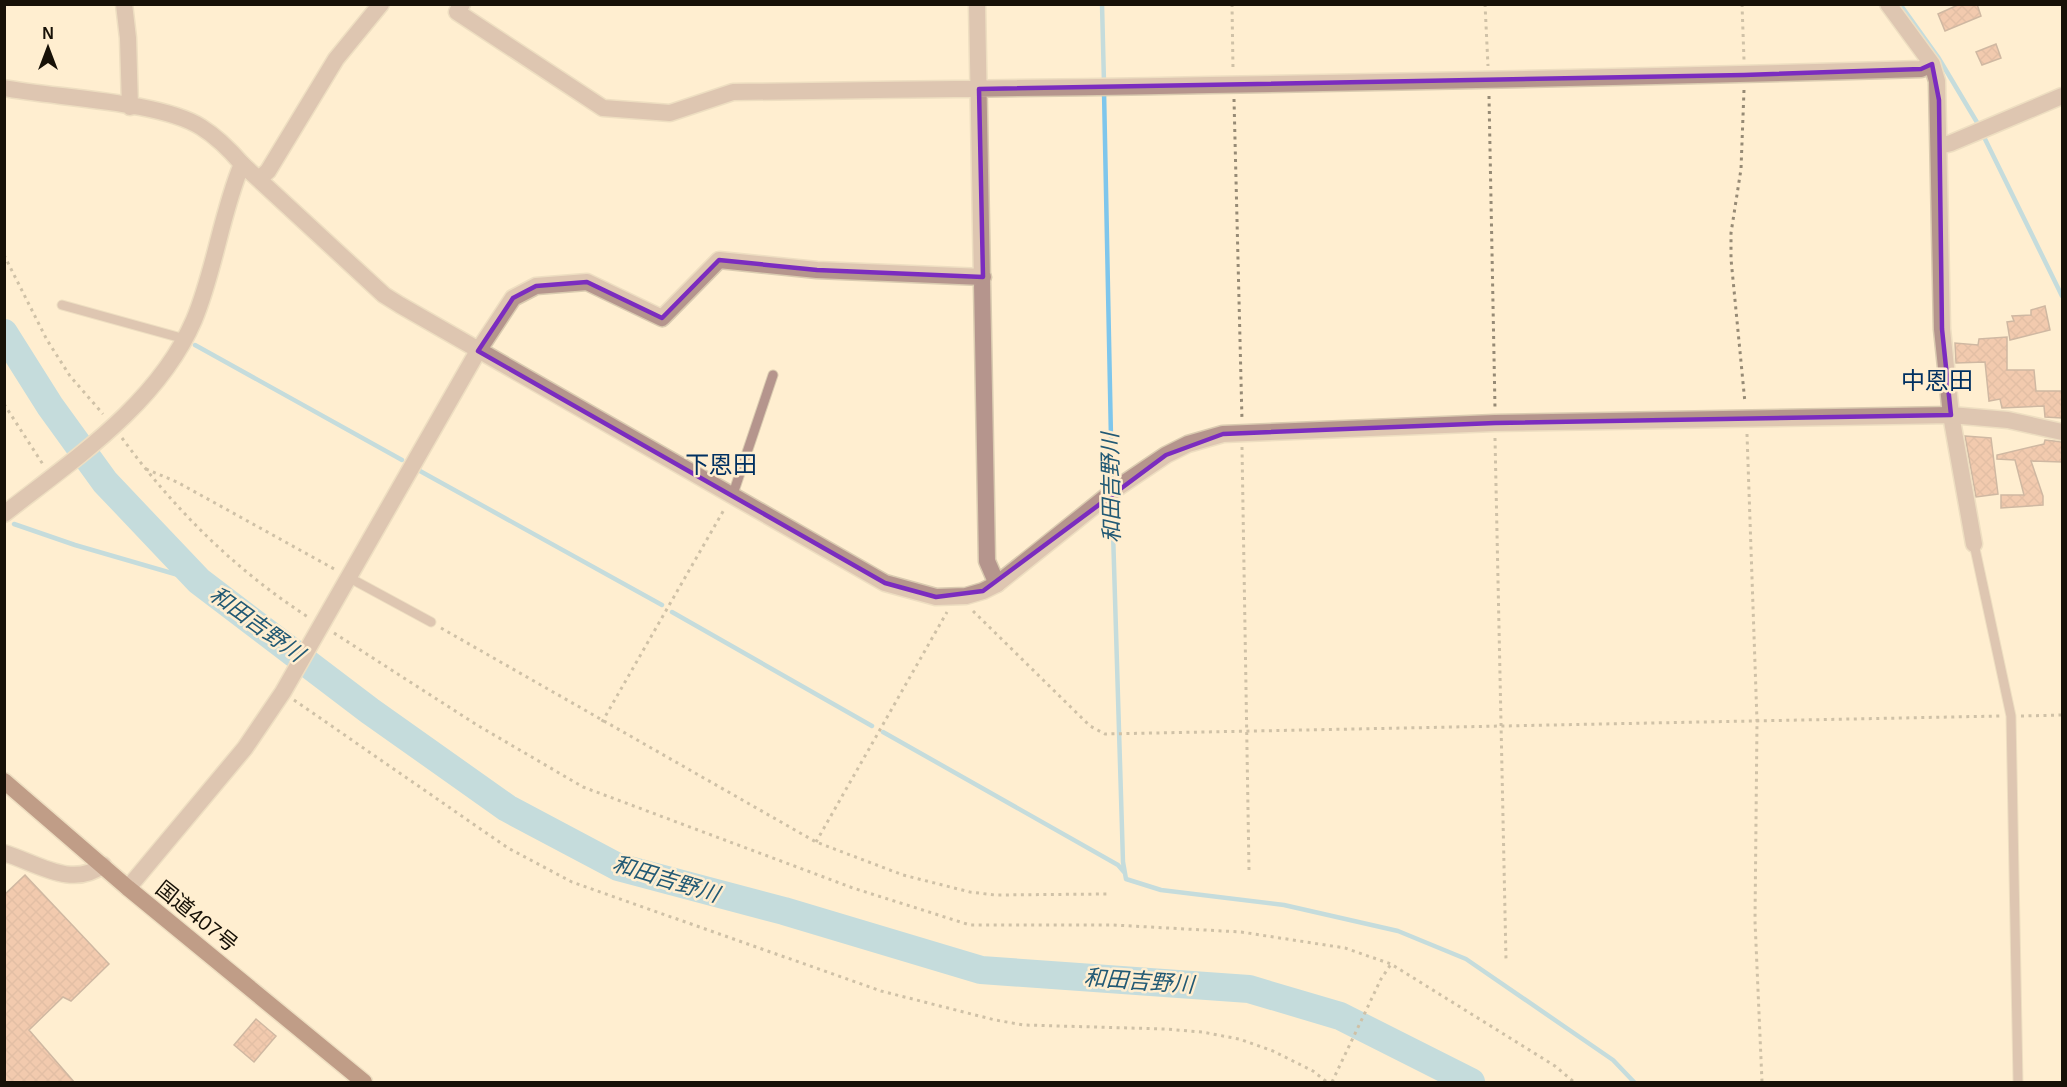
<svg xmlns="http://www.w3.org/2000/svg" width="2067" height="1087" viewBox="0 0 2067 1087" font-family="Helvetica,'Noto Sans JP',sans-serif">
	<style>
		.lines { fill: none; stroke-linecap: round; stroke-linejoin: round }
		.stream { stroke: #7ec6ec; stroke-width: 4.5 }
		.river { stroke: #7ec6ec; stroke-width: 28 }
		.building { fill: url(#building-cross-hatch); stroke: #96766b; stroke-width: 1.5 }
		.service-casing { stroke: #dacbb0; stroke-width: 11 }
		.minor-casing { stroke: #dacbb0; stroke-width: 19 }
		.tertiary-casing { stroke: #dacbb0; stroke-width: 19 }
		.trunk-casing { stroke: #dacbb0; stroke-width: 19 }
		.path { stroke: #968a75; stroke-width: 3; stroke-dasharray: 3 4.5; stroke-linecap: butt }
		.service { stroke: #b5958d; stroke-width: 9 }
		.minor { stroke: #b5958d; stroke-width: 16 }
		.tertiary { stroke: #b5958d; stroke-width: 16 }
		.trunk { stroke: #743b30; stroke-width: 16 }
		.marked { fill: none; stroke: #7b2cbf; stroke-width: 4.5; stroke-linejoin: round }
		.labels { text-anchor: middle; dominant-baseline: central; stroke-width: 5; stroke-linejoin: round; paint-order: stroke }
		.street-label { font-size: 21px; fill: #171107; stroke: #ffeed0 }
		.water-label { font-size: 22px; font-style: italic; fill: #225974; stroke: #ffeed0 }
		.quarter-label { font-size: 24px; fill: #003061; stroke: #ffeed0 }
	</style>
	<defs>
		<pattern id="building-cross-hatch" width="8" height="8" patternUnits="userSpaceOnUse" patternTransform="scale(1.5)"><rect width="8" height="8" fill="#e29d85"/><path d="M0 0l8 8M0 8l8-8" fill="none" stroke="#c18671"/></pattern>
	</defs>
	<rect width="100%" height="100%" fill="#ffeed0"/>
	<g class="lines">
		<!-- stream -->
		<path class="stream" d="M1102 4 1104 83
			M1900 4 1938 57 1978 124
			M1104 91 1112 488
			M1984 137 2062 296
			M195 345 402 460
			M420 471 662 605
			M1112 499 1123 862 1126 879 1161 890 1284 905 1398 931 1466 959 1613 1060 1634 1082
			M14 524 75 545 199 581
			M672 612 872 726
			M883 732 1118 865 1124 872"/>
		<!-- river -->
		<path class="river" d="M4 333 50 406 105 482 199 581 370 711 507 808 618 867 784 911 981 970 1249 989 1340 1016 1471 1082"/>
	</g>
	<!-- building -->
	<path class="building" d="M1960 4H1977L1981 16 1945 31 1938 14Z
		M1996 44 2001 58 1982 65 1976 52Z
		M2045 306 2050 330 2010 340 2007 322 2014 321 2012 316 2031 315V310Z
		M2007 337V370H2034L2036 391H2062V418L2045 417 2044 406 2002 408 2000 399 1989 401 1985 362 1956 363 1955 343 1978 345 1979 339Z
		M1965 436 1991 438 1998 494 1976 497Z
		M2045 440 2062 442V462L2031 461 2043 496V505L2001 508V495H2024L2015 460 1997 459V455L2044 444Z
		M25 875 109 964 71 1001 63 997 29 1030 75 1083H4V895Z
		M256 1019 276 1036 254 1062 234 1045Z"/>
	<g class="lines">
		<defs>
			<path id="service" d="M62 305 185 339
				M733 494 773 375
				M1974 544 2011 716 2018 1082
				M348 577 431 622"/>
			<path id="minor" d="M124 4 128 38 130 107
				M462 4 457 12 603 108 670 113 733 92C1129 87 1525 81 1921 69L1932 64
				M977 4 987 561 997 584
				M1888 4 1932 64 1937 81 1942 329 1951 415 1974 544
				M4 88C56 98 160 101 201 127 217 137 230 150 242 164
				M1939 146 1951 143 2062 96
				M259 179 268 171 336 59 381 4
				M4 853C37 863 72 889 103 865
				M128 888 245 748 283 692 478 351 513 298 536 286 587 282 662 318 719 260 817 270 983 277"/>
			<path id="tertiary" d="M4 514C73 460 158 404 194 320 215 270 221 214 242 164L384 295 400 305 885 583 936 597 966 596 983 591 997 584 1117 488 1166 455 1188 444 1223 434 1495 423 1951 415 2008 420 2062 432"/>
			<path id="trunk" d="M4 781 128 888 364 1082"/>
		</defs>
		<!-- service casing -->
		<use href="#service" class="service-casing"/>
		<!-- minor casing -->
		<use href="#minor" class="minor-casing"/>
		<!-- tertiary casing -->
		<use href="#tertiary" class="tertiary-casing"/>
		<!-- trunk casing -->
		<use href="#trunk" class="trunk-casing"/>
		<!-- path -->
		<path class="path" d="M1232 4 1233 69
			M1485 4 1488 66
			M1742 4 1744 60
			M1744 90 1741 169 1731 233V259L1745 403
			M1489 96 1495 408
			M1234 99 1242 420
			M4 255 47 340 70 376 103 414
			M4 404 44 466
			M1747 434 1757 721 1755 921 1762 1082
			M122 438C174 509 234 569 308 617
			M1495 438 1506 960
			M1242 447 1249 870
			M146 469 177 482 336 570
			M973 611 1090 726 1105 734 2000 716
			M441 628 816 842 903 875 970 892 995 895 1108 894
			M334 633 477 725 583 787 853 888 970 925H1113L1241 932 1345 948 1391 964 1555 1066 1574 1082
			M294 700 508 848 572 882 881 991 995 1020 1024 1025 1165 1029 1202 1032 1239 1039 1273 1051 1313 1071 1327 1082
			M2021 716 2062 715
			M602 722 725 508
			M816 842 947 612
			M1332 1082 1381 979 1391 964"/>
		<!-- service -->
		<use href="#service" class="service"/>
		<!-- minor -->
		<use href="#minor" class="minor"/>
		<!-- tertiary -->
		<use href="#tertiary" class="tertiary"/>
		<!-- trunk -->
		<use href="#trunk" class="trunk"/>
	</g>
	<!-- marked area -->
	<path d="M0 0H2067V1087H0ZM1932 64 1939 100 1942 329 1951 415 1495 423 1223 434 1166 455 983 591 936 597 885 583 478 351 513 298 536 286 587 282 662 318 719 260 817 270 983 277 979 89 1744 75 1921 69Z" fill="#ffeed0" fill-opacity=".55" fill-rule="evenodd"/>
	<path class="marked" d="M1932 64 1939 100 1942 329 1951 415 1495 423 1223 434 1166 455 983 591 936 597 885 583 478 351 513 298 536 286 587 282 662 318 719 260 817 270 983 277 979 89 1744 75 1921 69Z"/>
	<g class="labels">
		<!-- street labels -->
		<g class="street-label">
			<text transform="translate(197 916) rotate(39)">国道407号</text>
		</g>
		<!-- water labels -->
		<g class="water-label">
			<text transform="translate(1111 488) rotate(-91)">和田吉野川</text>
			<text transform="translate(257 624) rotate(36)">和田吉野川</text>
			<text transform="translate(666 879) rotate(17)">和田吉野川</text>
			<text transform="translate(1139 981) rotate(4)">和田吉野川</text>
		</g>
		<!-- quarter labels -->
		<g class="quarter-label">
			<text x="1937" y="380">中恩田</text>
			<text x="721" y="464">下恩田</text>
		</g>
	</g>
	<!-- border -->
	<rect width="2067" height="1087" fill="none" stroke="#171107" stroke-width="12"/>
	<!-- north arrow -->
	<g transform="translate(48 48)" stroke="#ffeed0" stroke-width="4.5" paint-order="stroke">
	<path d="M0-4.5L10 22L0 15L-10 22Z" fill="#171107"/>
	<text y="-9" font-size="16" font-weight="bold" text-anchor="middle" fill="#171107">N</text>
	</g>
</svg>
